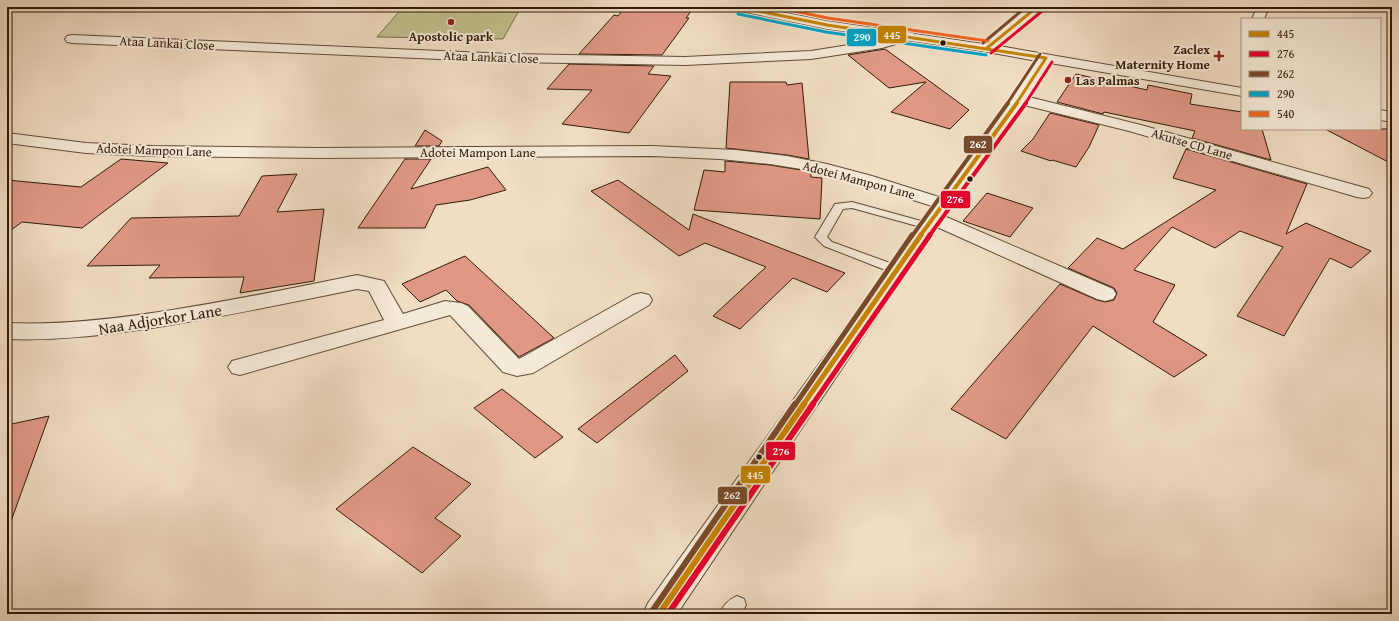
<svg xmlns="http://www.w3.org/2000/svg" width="1399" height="621" viewBox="0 0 1399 621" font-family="'Gentium Book Plus',serif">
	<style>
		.green { fill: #c1bf8e; stroke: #796c4b }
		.building { fill: #e09885; stroke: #311a08 }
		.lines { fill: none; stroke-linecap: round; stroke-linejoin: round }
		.service-casing { stroke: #614b36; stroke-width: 2 }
		.minor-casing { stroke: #614b36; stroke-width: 2 }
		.tertiary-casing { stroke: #614b36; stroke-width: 2 }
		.service { fill: #f5e9d7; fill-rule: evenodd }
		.minor { fill: #f5e9d7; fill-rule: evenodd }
		.tertiary { fill: #f5e9d7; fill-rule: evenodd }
		.bus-1-far3-casing { stroke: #f5e9d7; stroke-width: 5 }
		.bus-1-far2-casing { stroke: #f5e9d7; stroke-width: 6 }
		.bus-1-far1-casing { stroke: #f5e9d7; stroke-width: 8 }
		.bus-1-casing { stroke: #f5e9d7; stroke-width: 10 }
		.bus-2-far3-casing { stroke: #f5e9d7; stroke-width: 5 }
		.bus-2-far2-casing { stroke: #f5e9d7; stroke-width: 6 }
		.bus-2-far1-casing { stroke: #f5e9d7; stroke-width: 8 }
		.bus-2-casing { stroke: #f5e9d7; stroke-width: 10 }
		.bus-3-far3-casing { stroke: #f5e9d7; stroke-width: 5 }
		.bus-3-far2-casing { stroke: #f5e9d7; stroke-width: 6 }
		.bus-3-far1-casing { stroke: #f5e9d7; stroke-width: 8 }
		.bus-3-casing { stroke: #f5e9d7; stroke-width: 10 }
		.bus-4-casing { stroke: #f5e9d7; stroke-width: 5 }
		.bus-5-casing { stroke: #f5e9d7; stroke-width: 5 }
		.bus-1-far3 { stroke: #c68302; stroke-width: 3 }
		.bus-1-far2 { stroke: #c68302; stroke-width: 4 }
		.bus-1-far1 { stroke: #c68302; stroke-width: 5 }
		.bus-1 { stroke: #c68302; stroke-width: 6 }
		.bus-2-far3 { stroke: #e4002b; stroke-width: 3 }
		.bus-2-far2 { stroke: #e4002b; stroke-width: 4 }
		.bus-2-far1 { stroke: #e4002b; stroke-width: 5 }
		.bus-2 { stroke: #e4002b; stroke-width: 6 }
		.bus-3-far3 { stroke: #7a4b2a; stroke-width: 3 }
		.bus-3-far2 { stroke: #7a4b2a; stroke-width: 4 }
		.bus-3-far1 { stroke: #7a4b2a; stroke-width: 5 }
		.bus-3 { stroke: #7a4b2a; stroke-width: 6 }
		.bus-4 { stroke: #02a2c4; stroke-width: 3 }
		.bus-5 { stroke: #f26522; stroke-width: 3 }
		.poi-dot { fill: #8f2418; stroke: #f5e9d7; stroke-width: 1.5 }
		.bus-dot { fill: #311a08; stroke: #f5e9d7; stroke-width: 1.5 }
		.labels { text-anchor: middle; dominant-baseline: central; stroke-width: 4; stroke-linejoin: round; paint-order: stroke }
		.far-poi-label { font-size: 13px; font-weight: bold; fill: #311a08; stroke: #f5e9d7 }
		.far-street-label { font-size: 13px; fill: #311a08; stroke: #f5e9d7 }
		.street-label { font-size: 16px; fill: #311a08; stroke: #f5e9d7 }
		.line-badge { stroke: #f5e9d7; stroke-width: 1.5 }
		.badge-label { font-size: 11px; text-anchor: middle; font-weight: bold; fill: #fff }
	</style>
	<rect width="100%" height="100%" fill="#f0ddc2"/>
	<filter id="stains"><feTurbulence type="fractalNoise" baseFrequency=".005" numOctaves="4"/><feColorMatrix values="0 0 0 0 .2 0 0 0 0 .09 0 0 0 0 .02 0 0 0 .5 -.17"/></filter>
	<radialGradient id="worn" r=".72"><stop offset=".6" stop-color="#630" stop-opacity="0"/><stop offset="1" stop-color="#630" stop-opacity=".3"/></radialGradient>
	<!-- green -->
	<path class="green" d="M403 7H521L503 39 377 37Z"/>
	<!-- building -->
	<path class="building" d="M625 7H694L686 18H689L662 55 579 54 614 15 618 16Z
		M885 49 928 80 969 110 950 129 891 112 926 82 889 88 848 55Z
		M569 64 654 66 648 74 671 76 629 133 562 124 592 90 547 89Z
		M1076 74 1147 90 1148 85 1192 94 1190 104 1242 112V129H1262L1271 160 1192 138 1195 131 1104 112 1103 114 1057 102Z
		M730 82H786L787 85 802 83 809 159 787 155 726 148Z
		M1050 113 1099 125 1089 147 1076 167 1052 160 1051 161 1021 151 1033 139Z
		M1325 129H1392V164Z
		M425 130 442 141 439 146H415Z
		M1186 149 1307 184 1286 234 1306 223 1371 251 1351 268 1330 258 1284 336 1237 316 1283 247 1240 231 1215 248 1172 227 1134 270 1175 285 1153 322 1207 355 1174 377 1093 326 1006 439 951 409 1060 284 1097 300 1105 302 1114 300 1117 293 1114 288 1068 268 1097 238 1123 249 1216 190 1173 178Z
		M121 159 168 163 82 228 22 222 7 233V180L81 187Z
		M405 159H431L411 189 488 167 506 190 470 200 436 205 425 228H358Z
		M725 161 770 165 807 171 811 172V177L822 178 820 219 694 210 704 170 725 172Z
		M297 174 277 212 324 209 314 281 240 293 244 277 149 278 160 265 87 266 131 218 239 216 262 176Z
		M618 180 689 230 693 214 845 273 827 292 793 278 740 329 713 316 766 267 705 243 679 256 591 191Z
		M987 193 1033 208 1010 237 963 221Z
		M465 256 554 338 519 357 469 305 457 301 446 290 420 302 402 284Z
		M675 355 688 371 597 443 578 429Z
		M502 389 563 437 535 458 474 408Z
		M49 416 10 524 7 523V425Z
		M413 447 471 484 435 518 461 536 422 573 336 509Z"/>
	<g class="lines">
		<defs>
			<path id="service" d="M1011 7H1024L1036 11 1032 13Z
				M852 202 932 224 934 226 932 228 928 229 852 208 843 209 827 237 832 242 901 267 903 270 901 273H893L824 246 815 237 835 204Z
				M737 596 744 599 746 605 741 614H720C723 605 728 600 737 596Z"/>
			<path id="minor" d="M1257 7H1269L1264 19H1252Z
				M908 32 913 33 915 36 913 39 882 48 811 59 685 65 511 62 72 43 67 42 65 39 67 36 72 35 511 54 685 57 811 51 880 40Z
				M987 44 1242 88V96L1050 63 1029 97 1141 125 1369 189 1372 193 1369 197 1363 198 1357 197 1129 131 1024 105 944 216 1113 289 1116 294 1113 299 1105 301 1097 299 937 227 677 614H643L648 603 932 206 859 183 807 170 770 164 720 159 652 156 319 158 152 156 86 153 7 143V133L86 143 152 146 319 148 652 146 736 150 787 156 827 164 872 176 939 197 1014 97 1037 61 982 51 980 48 982 45Z
				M1380 110 1392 112V122L1380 120Z
				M357 275 384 281 403 314 445 301 461 303 468 306 519 359 633 295 641 293 649 295 652 300 649 305 533 373 517 376 503 372 450 315 240 375 232 373 228 367 232 361 384 320 369 291 357 289C289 303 221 317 152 328 104 335 56 341 7 339V323C56 325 104 320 152 313 221 303 289 289 357 275Z"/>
			<path id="tertiary" d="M733 7H757L827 21 984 44 1029 7H1043L992 51 987 52 827 29 739 11 735 10Z"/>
		</defs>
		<!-- service casing -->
		<use href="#service" class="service-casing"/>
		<!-- minor casing -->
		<use href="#minor" class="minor-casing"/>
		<!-- tertiary casing -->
		<use href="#tertiary" class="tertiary-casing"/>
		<!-- service -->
		<use href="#service" class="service"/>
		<!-- minor -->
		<use href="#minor" class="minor"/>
		<!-- tertiary -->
		<use href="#tertiary" class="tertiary"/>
		<defs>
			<path id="bus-1-far3" d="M739 7 827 25 1046 58
				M987 48 1037 7
				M1016 104 1046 58"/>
			<path id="bus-1-far2" d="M920 236 1017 103"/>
			<path id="bus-1-far1" d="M803 405 921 235"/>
			<path id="bus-1" d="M659 614 804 404"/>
			<path id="bus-2-far3" d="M991 53 1041 12
				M1025 104 1052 62"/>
			<path id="bus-2-far2" d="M929 236 1026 103"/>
			<path id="bus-2-far1" d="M812 405 930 235"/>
			<path id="bus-2" d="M668 614 813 404"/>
			<path id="bus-3-far3" d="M983 43 1026 7
				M1007 104 1040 54"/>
			<path id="bus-3-far2" d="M912 236 1008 103"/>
			<path id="bus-3-far1" d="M795 405 912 235"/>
			<path id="bus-3" d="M653 610 795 404"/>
			<path id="bus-4" d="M738 14 826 32 986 55"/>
			<path id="bus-5" d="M774 7 828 18 988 41"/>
		</defs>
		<!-- bus-1-far3 casing -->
		<use href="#bus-1-far3" class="bus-1-far3-casing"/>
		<!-- bus-1-far2 casing -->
		<use href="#bus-1-far2" class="bus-1-far2-casing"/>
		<!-- bus-1-far1 casing -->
		<use href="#bus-1-far1" class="bus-1-far1-casing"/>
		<!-- bus-1 casing -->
		<use href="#bus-1" class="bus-1-casing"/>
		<!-- bus-2-far3 casing -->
		<use href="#bus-2-far3" class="bus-2-far3-casing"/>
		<!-- bus-2-far2 casing -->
		<use href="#bus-2-far2" class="bus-2-far2-casing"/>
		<!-- bus-2-far1 casing -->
		<use href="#bus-2-far1" class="bus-2-far1-casing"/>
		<!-- bus-2 casing -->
		<use href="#bus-2" class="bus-2-casing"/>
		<!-- bus-3-far3 casing -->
		<use href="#bus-3-far3" class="bus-3-far3-casing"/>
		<!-- bus-3-far2 casing -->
		<use href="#bus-3-far2" class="bus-3-far2-casing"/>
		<!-- bus-3-far1 casing -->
		<use href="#bus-3-far1" class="bus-3-far1-casing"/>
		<!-- bus-3 casing -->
		<use href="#bus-3" class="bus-3-casing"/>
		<!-- bus-4 casing -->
		<use href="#bus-4" class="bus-4-casing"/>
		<!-- bus-5 casing -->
		<use href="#bus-5" class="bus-5-casing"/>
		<!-- bus-1-far3 -->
		<use href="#bus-1-far3" class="bus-1-far3"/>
		<!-- bus-1-far2 -->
		<use href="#bus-1-far2" class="bus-1-far2"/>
		<!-- bus-1-far1 -->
		<use href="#bus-1-far1" class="bus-1-far1"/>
		<!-- bus-1 -->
		<use href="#bus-1" class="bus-1"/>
		<!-- bus-2-far3 -->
		<use href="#bus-2-far3" class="bus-2-far3"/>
		<!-- bus-2-far2 -->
		<use href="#bus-2-far2" class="bus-2-far2"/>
		<!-- bus-2-far1 -->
		<use href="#bus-2-far1" class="bus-2-far1"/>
		<!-- bus-2 -->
		<use href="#bus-2" class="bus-2"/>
		<!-- bus-3-far3 -->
		<use href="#bus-3-far3" class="bus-3-far3"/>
		<!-- bus-3-far2 -->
		<use href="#bus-3-far2" class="bus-3-far2"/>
		<!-- bus-3-far1 -->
		<use href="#bus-3-far1" class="bus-3-far1"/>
		<!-- bus-3 -->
		<use href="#bus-3" class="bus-3"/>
		<!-- bus-4 -->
		<use href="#bus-4" class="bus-4"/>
		<!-- bus-5 -->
		<use href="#bus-5" class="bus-5"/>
	</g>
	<!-- markers -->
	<g class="poi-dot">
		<circle cx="451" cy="22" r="4"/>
		<path d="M1217 50h4v4h4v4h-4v4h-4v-4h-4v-4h4z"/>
		<circle cx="1068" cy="80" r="4"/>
	</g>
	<g class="bus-dot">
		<circle cx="943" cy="43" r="3.5"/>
		<circle cx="970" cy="179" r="3.5"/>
		<circle cx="759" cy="457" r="3.5"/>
	</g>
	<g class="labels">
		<!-- far-poi labels -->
		<g class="far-poi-label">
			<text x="451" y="36">Apostolic park</text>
			<text x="1210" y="49" text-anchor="end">Zaclex<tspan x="1210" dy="15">Maternity Home</tspan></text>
			<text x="1076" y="80" text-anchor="start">Las Palmas</text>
		</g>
		<!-- far-street labels -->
		<g class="far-street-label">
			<text transform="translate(167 43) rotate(3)">Ataa Lankai Close</text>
			<text transform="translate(491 57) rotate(2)">Ataa Lankai Close</text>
			<text transform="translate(1192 144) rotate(16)">Akutse CD Lane</text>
			<text transform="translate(154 150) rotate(2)">Adotei Mampon Lane</text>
			<text x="478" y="152">Adotei Mampon Lane</text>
			<text transform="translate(859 180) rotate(15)">Adotei Mampon Lane</text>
		</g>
		<!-- street labels -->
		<g class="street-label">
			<text transform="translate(160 319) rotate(-9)">Naa Adjorkor Lane</text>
		</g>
	</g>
	<g class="line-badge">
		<rect x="877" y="25" width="30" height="19" rx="4" fill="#c68302"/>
		<rect x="846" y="28" width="31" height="19" rx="4" fill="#02a2c4"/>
		<rect x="963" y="135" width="30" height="19" rx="4" fill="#7a4b2a"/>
		<rect x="940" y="190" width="31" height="19" rx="4" fill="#e4002b"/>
		<rect x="765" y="441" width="31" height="20" rx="4" fill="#e4002b"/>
		<rect x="740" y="465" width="31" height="19" rx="4" fill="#c68302"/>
		<rect x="717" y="486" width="31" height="19" rx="4" fill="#7a4b2a"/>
	</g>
	<g class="badge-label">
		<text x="892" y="39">445</text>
		<text x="862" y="41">290</text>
		<text x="978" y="148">262</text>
		<text x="955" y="203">276</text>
		<text x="781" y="455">276</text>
		<text x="755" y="479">445</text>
		<text x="732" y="499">262</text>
	</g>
	<!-- margin -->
	<rect width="1399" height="621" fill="none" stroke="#f0ddc2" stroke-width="24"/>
	<rect x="8" y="8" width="1383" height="605" fill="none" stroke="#311a08" stroke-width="2"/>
	<rect x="12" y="12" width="1375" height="597" fill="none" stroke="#311a08"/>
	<!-- legend -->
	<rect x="1241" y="18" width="140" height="112" fill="#f5e9d7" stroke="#a79684"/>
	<rect x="1249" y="31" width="20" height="6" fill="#c68302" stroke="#a79684"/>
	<text x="1277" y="38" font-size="12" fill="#311a08">445</text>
	<rect x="1249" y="51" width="20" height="6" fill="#e4002b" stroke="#a79684"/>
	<text x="1277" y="58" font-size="12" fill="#311a08">276</text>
	<rect x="1249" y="71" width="20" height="6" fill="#7a4b2a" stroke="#a79684"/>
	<text x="1277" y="78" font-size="12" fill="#311a08">262</text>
	<rect x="1249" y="91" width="20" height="6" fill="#02a2c4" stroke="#a79684"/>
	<text x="1277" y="98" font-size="12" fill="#311a08">290</text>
	<rect x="1249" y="111" width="20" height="6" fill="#f26522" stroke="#a79684"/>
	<text x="1277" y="118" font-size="12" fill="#311a08">540</text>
	<rect width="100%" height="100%" filter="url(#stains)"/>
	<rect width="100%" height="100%" fill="url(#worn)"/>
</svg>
